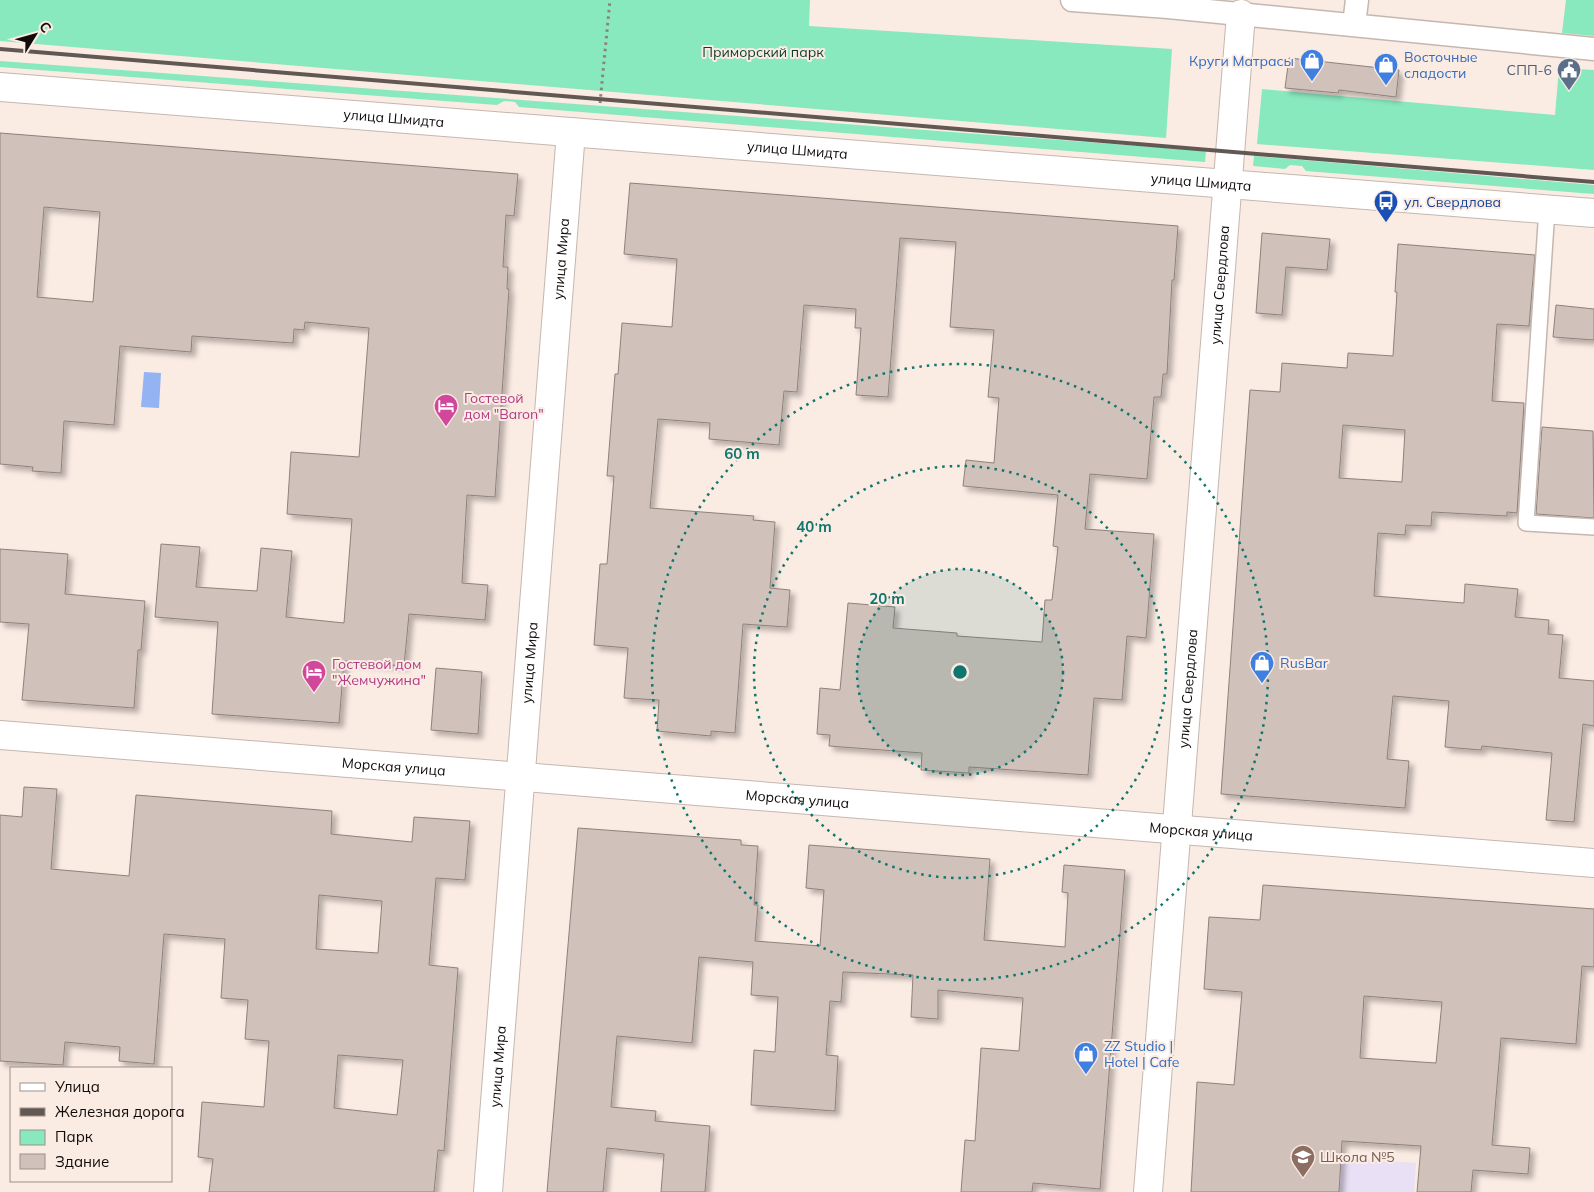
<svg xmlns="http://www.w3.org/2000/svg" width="1594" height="1192" viewBox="0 0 1594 1192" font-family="Mulish,sans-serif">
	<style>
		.education { fill: #eae0f5 }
		.green { fill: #88e8be }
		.water { fill: #93b3f3 }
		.building { fill: #d0c1ba; stroke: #8f817b; fill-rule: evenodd; filter: url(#shadow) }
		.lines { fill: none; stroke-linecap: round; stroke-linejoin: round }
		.service-casing { stroke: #c5b7af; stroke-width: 18 }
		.pedestrian-casing { stroke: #c5b7af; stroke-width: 25 }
		.minor-casing { stroke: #c5b7af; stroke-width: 30 }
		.tertiary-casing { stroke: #c5b7af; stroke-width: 30 }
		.path { stroke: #8c827d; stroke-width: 3; stroke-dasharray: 2.5 4; stroke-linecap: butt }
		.service { stroke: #fff; stroke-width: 15 }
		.pedestrian { stroke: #fff; stroke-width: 22 }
		.minor { stroke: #fff; stroke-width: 28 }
		.tertiary { stroke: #fff; stroke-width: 28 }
		.rail { stroke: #615854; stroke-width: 4 }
		.ring { fill: none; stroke: #0f766e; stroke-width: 2.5; stroke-dasharray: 2.5 5 }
		.labels { text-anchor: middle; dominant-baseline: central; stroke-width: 4; stroke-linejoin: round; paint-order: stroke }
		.park-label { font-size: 14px; fill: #0b3d2b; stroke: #faebe3 }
		.shop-label { font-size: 14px; fill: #366cbe; stroke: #faebe3; text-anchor: start }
		.service-label { font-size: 14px; fill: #4e5e75; stroke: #faebe3; text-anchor: end }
		.street-label { font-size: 14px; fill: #100b09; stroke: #faebe3 }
		.transit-label { font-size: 14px; fill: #164399; stroke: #faebe3; text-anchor: start }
		.hotel-label { font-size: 14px; fill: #b23c85; stroke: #faebe3; text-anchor: start }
		.education-label { font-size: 14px; fill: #785e54; stroke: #faebe3; text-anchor: start }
		.centre { fill: #0f766e; stroke: #faebe3; stroke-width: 2.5 }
		.ring-label { font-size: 15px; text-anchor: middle; font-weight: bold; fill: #0f766e; stroke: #faebe3; stroke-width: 4; stroke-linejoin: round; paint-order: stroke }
	</style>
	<defs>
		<filter id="shadow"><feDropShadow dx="4.5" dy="4.5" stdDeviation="2.5" flood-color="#0004"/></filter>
	</defs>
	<rect width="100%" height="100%" fill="#faebe3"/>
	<!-- education -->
	<path class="education" d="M1194 1148 1416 1163 1414 1192H1191Z"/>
	<!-- green -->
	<path class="green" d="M0 0H810L809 26 1172 49 1166 138 0 41Z
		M1566 0H1594V36L1562 33Z
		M0 61 1206 151 1205 162 519 107 515 102 504 101 497 105 0 67Z
		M1559 68 1594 70V170L1257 144 1262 89 1555 115Z
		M1254 156 1594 185V194L1306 171 1302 166 1290 165 1285 169 1253 166Z"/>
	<!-- water -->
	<path class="water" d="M144 372 161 373 159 408 141 407Z"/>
	<!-- building -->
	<path class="building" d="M1289 58 1399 70 1396 97 1339 90 1338 93 1285 88Z
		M0 133 518 174 514 216 506 215 503 267H508L507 289H509L495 497 467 495 462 583 488 585 485 620 409 614 404 666 344 661 339 723 212 714 218 622 155 617 161 544 200 547 196 587 257 591 261 548 292 551 286 617 344 623 352 519 287 514 291 452 359 457 369 328 305 322 304 330 294 329 293 343 192 336 191 352 120 346 114 425 64 421 61 473 32 471 33 467 0 464ZM44 207 100 212 93 302 37 297Z
		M630 183 1178 226 1174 280H1172L1167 374H1163L1161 397H1154L1147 479 1090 474 1085 529 1154 534 1146 638 1127 636 1122 700 1094 698 1088 775 969 767V773L921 770 922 753 829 746 830 735 817 734 820 688 840 690 848 603 895 607 893 628 957 633V636L1042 642 1045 600H1052L1058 547 1053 546 1058 495 963 486 966 460 994 463 999 398 988 397 994 330 950 327 956 242 900 238 888 397 856 395 861 328H855L856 309 804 305 797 392 784 391 779 445 709 439 710 423 658 419 650 508 754 516 753 520 775 522 770 588 790 590 787 627 743 624 735 733 711 731V736L657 731 659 700 624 698 628 648 594 645 600 564H607L614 476H607L615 374H618L622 323 672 327 677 259 624 254Z
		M1262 233 1330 239 1327 270 1286 267 1282 315 1256 313Z
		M1398 244 1535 255 1529 326 1497 324 1492 401 1524 403 1517 513 1507 512V516L1432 512 1431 526 1406 525 1405 535 1378 533 1374 596 1464 603 1465 584 1518 589 1515 617 1549 620 1548 634 1563 635 1559 678 1594 681V726L1583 724 1574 822 1546 820 1552 753 1482 746 1481 750 1445 747 1449 701 1393 696 1387 759 1409 761 1405 808 1221 794 1250 390 1280 392 1282 363 1347 368 1348 353 1393 356 1397 292H1395ZM1343 425 1405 430 1402 482 1339 478Z
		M1556 305 1594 309V340L1553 337Z
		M1542 427 1593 431 1594 518 1536 514Z
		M0 549 68 554 65 594 145 601 141 650H138L134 708 22 700 29 624 0 622Z
		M436 668 482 672 478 734 431 730Z
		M24 787 57 789 51 869 129 876 136 795 332 811 331 834 412 842 414 817 470 821 465 880 436 878 429 965 458 968 444 1151 438 1150 434 1192H209L213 1159 198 1157 202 1102 264 1107 269 1041 245 1039 248 1000 221 998 225 939 164 934 154 1064 119 1061 120 1047 65 1042 63 1065 0 1061V815L22 817ZM319 895 382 901 378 953 316 949ZM338 1055 403 1060 397 1115 334 1108Z
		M578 828 741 840V845L758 846 754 905H758L755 941 820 946 824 890 806 888 809 845 990 859 984 940 1065 947 1068 893 1062 892 1064 865 1125 870 1100 1189 1033 1183 1032 1192H961L965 1140 975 1141 981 1048 1019 1051 1023 998 938 990V1019L911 1017 913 975 843 972 841 1002 830 1001 826 1055 838 1056 835 1111 751 1105 754 1050 775 1052 778 997 751 995 753 962 699 957 692 1043 617 1036 611 1107 656 1111 655 1121 710 1126 705 1192H661L664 1154 607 1148 603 1192H547Z
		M1263 885 1594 909V967L1582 966 1576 1044 1501 1038 1492 1145 1530 1148 1528 1174 1473 1170 1471 1192H1417L1421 1146 1342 1141 1339 1192H1191L1197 1082 1234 1085 1242 992 1204 989 1209 917 1260 920ZM1364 996 1442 1002 1436 1063 1360 1058Z"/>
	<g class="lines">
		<defs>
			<path id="service" d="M1547 209 1526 523 1594 527"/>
			<path id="pedestrian" d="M1072 0 1168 7 1594 49
				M1354 25 1357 0"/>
			<g id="minor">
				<path id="s1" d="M0 735 1594 863"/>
				<path id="s2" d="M488 1192 571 132"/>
				<path id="s3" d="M1148 1192 1241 14"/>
			</g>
			<g id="tertiary">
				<path id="s4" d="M0 87 1594 213"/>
			</g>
		</defs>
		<!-- service casing -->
		<use href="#service" class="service-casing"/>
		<!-- pedestrian casing -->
		<use href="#pedestrian" class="pedestrian-casing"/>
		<!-- minor casing -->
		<use href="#minor" class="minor-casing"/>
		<!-- tertiary casing -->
		<use href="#tertiary" class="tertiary-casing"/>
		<!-- path -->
		<path class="path" d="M600 103 610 0"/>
		<!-- service -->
		<use href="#service" class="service"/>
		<!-- pedestrian -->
		<use href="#pedestrian" class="pedestrian"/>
		<!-- minor -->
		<use href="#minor" class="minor"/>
		<!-- tertiary -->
		<use href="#tertiary" class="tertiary"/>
		<!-- rail -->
		<path class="rail" d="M0 49 1594 182"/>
	</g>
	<!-- distance rings -->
	<circle cx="960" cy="672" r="103" fill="#0f766e" fill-opacity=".12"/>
	<g class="ring">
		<circle cx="960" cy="672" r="103"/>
		<circle cx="960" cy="672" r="206"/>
		<circle cx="960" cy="672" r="308"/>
	</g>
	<!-- icons -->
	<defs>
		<symbol id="shop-pin" viewBox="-11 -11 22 30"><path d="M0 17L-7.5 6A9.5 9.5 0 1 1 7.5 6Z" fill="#3f7fe0" stroke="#faebe3"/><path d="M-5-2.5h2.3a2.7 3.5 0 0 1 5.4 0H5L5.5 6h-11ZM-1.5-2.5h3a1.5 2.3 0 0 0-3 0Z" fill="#fff"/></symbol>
		<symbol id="civic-pin" viewBox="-11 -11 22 30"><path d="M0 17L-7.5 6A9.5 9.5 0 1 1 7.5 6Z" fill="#5c6f8a" stroke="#faebe3"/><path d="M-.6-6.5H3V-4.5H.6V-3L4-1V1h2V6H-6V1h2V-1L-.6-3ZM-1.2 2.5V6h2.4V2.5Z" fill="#fff"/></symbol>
		<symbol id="bus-pin" viewBox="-11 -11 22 30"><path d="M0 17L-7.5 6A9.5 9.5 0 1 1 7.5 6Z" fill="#1a4fb4" stroke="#faebe3"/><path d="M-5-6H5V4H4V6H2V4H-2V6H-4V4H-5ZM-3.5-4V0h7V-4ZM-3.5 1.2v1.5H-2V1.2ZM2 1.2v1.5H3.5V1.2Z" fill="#fff"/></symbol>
		<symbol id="hotel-pin" viewBox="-11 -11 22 30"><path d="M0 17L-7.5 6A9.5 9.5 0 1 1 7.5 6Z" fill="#d1479c" stroke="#faebe3"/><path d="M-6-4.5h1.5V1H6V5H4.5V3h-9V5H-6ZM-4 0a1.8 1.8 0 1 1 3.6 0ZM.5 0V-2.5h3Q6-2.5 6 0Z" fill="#fff"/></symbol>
		<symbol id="school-pin" viewBox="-11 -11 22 30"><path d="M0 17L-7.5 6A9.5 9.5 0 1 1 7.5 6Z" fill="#8d6e63" stroke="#faebe3"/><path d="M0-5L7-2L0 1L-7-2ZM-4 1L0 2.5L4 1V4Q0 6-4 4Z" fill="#fff"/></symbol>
	</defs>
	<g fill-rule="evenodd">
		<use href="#shop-pin" x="1298" y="47" width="28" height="38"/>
		<use href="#shop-pin" x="1372" y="51" width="28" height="38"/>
		<use href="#civic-pin" x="1555" y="56" width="28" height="38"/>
		<use href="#bus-pin" x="1372" y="188" width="28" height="38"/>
		<use href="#hotel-pin" x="432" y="392" width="28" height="38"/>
		<use href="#shop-pin" x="1248" y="649" width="28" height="38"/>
		<use href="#hotel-pin" x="300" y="658" width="28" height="38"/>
		<use href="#shop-pin" x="1072" y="1040" width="28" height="38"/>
		<use href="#school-pin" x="1289" y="1143" width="28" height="38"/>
	</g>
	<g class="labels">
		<!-- park labels -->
		<g class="park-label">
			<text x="763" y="52">Приморский парк</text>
		</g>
		<!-- shop labels -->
		<g class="shop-label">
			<text x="1404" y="57">Восточные<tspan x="1404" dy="16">сладости</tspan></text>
			<text x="1294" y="61" text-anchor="end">Круги Матрасы</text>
			<text x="1280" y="663">RusBar</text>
			<text x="1104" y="1046">ZZ Studio |<tspan x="1104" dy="16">Hotel | Cafe</tspan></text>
		</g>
		<!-- service labels -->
		<g class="service-label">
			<text x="1552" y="70">СПП-6</text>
		</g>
		<!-- street labels -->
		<g class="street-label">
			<text stroke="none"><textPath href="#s4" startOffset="395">улица Шмидта</textPath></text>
			<text stroke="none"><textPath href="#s4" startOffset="800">улица Шмидта</textPath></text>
			<text stroke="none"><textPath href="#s4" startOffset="1205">улица Шмидта</textPath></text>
			<text stroke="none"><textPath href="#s2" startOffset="936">улица Мира</textPath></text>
			<text stroke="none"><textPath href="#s3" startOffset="910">улица Свердлова</textPath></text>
			<text stroke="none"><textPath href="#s2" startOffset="531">улица Мира</textPath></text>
			<text stroke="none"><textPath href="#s3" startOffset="505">улица Свердлова</textPath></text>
			<text stroke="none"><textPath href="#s1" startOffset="395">Морская улица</textPath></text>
			<text stroke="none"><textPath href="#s1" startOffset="800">Морская улица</textPath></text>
			<text stroke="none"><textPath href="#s1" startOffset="1205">Морская улица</textPath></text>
			<text stroke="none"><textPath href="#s2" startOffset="126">улица Мира</textPath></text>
		</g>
		<!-- transit labels -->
		<g class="transit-label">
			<text x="1404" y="202">ул. Свердлова</text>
		</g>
		<!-- hotel labels -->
		<g class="hotel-label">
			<text x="464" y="398">Гостевой<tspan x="464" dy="16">дом "Baron"</tspan></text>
			<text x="332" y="664">Гостевой дом<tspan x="332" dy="16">"Жемчужина"</tspan></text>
		</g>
		<!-- education labels -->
		<g class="education-label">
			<text x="1320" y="1157">Школа №5</text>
		</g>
	</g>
	<circle cx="960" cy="672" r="8" class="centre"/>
	<g class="ring-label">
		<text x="742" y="459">60 m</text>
		<text x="814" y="532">40 m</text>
		<text x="887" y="604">20 m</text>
	</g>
	<!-- legend -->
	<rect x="10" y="1067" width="162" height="115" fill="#faebe3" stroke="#9c918c"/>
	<rect x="20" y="1083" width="25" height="8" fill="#ffffff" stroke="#9c918c"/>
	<text x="55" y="1092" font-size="15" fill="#100b09">Улица</text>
	<rect x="20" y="1108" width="25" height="8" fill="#615854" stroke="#9c918c"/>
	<text x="55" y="1117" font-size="15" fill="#100b09">Железная дорога</text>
	<rect x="20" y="1130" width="25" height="15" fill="#88e8be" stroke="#9c918c"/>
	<text x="55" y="1142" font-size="15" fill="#100b09">Парк</text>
	<rect x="20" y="1154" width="25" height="15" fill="#d0c1ba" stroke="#9c918c"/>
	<text x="55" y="1167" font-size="15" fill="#100b09">Здание</text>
	<!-- north arrow -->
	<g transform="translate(35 35) rotate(53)" stroke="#faebe3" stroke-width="4" paint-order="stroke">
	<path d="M0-4L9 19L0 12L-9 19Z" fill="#100b09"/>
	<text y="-8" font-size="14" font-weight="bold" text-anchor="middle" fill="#100b09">С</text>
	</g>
</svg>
